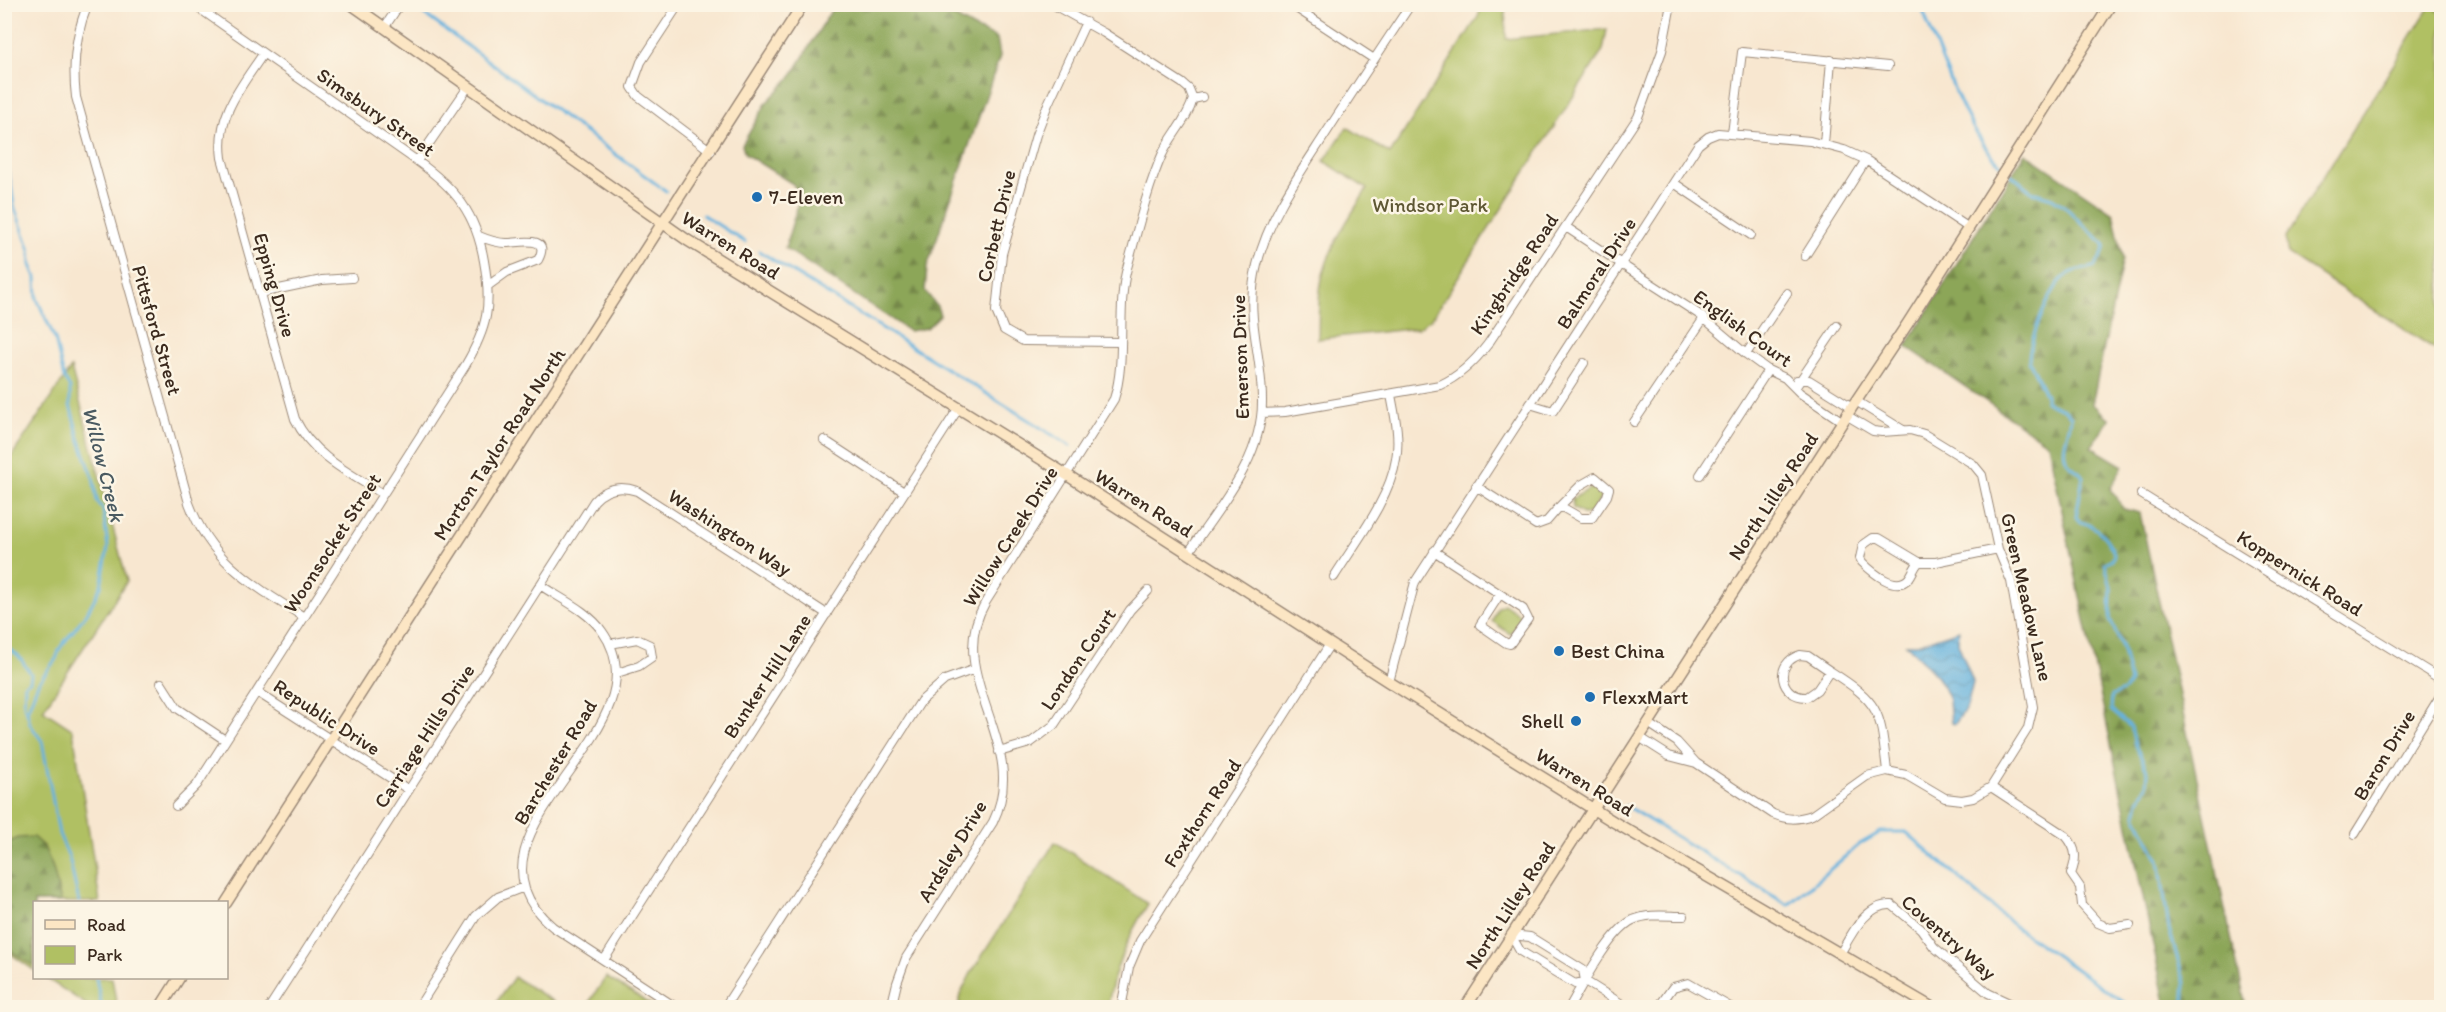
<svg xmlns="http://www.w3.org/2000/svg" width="2446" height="1012" viewBox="0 0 2446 1012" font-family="Itim,sans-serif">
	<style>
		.green { fill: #b0c063; stroke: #767540; stroke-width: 1.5 }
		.forest { fill: url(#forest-firs); stroke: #64683c; stroke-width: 1.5 }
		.water { fill: url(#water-waves); stroke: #506e7e; stroke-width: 1.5 }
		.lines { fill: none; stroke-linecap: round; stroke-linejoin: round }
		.stream { stroke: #65b2de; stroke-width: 3 }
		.street-casing { stroke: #9a8877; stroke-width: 10 }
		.secondary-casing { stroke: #9a8877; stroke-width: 13 }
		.street { stroke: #fff; stroke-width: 8 }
		.secondary { stroke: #fce6c4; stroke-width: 10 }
		.poi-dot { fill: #1f6fb2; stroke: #fcf5e5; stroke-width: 2 }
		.labels { text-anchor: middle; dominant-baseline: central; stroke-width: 5; stroke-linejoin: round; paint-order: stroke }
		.street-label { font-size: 20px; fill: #3b2a1e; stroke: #fcf5e5 }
		.poi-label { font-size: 20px; fill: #3b2a1e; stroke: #fcf5e5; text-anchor: start }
		.park-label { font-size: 20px; fill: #5e5733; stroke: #fcf5e5 }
		.water-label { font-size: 21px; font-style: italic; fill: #4a5a61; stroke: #fcf5e5 }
	</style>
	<defs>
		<pattern id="forest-firs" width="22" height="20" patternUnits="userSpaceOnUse" patternTransform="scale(1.5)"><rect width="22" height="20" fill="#8ca659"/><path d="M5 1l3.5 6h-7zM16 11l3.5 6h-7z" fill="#748749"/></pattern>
		<pattern id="water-waves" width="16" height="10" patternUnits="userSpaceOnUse" patternTransform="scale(1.5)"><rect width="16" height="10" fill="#65b2de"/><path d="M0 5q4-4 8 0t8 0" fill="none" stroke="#5491b3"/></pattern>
	</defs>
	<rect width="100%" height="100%" fill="#fcf5e5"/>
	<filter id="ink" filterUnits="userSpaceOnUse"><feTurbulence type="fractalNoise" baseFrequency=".0167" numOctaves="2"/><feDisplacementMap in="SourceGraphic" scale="12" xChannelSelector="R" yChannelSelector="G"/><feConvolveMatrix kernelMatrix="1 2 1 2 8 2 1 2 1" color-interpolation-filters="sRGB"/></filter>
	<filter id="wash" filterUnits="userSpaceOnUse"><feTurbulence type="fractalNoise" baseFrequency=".008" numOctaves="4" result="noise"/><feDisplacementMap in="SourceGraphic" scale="24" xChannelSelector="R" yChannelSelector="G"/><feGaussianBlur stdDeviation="1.35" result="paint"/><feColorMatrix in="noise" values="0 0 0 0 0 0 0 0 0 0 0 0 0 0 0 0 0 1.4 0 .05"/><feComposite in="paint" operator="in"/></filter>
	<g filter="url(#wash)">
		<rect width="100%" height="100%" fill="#f8e7d0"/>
		<!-- green -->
		<path class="green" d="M1482 5H1505L1506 39 1607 29 1603 50 1432 318 1418 328 1318 339C1319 316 1317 291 1325 268 1334 239 1351 215 1367 189L1324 161 1347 127 1390 154 1478 17Z
			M2430 6 2442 13 2441 353 2288 254 2285 238Z
			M71 368 127 581 43 710 73 730 100 902H34V970L5 950V466Z
			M1596 485 1602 487 1603 495 1591 513 1583 514 1573 508 1572 499Z
			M1504 604 1521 616 1520 621 1510 634 1492 621 1498 607Z
			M1055 842 1148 904C1127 937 1113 969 1108 1007H958L962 991 971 973Z
			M514 977 562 1007H493Z
			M606 977 655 1007H586Z
			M46 978H112L117 1007H88L87 1005Z"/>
		<!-- forest -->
		<path class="forest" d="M835 4 933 5 976 29 997 38 1000 56 927 267 925 291 937 306 940 315 927 328 909 331 785 248 800 197 793 184 745 154 742 145 767 102 791 77Z
			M2025 153 2113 213 2123 258 2092 404 2110 419 2091 447 2123 466 2110 489 2124 509 2140 513 2246 1007H2166L2048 444 1906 346Z
			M33 837 44 847 53 868 61 902H34V966L4 947 5 844 18 838Z"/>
		<!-- water -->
		<path class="water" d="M1959 630 1958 643 1973 682 1967 707 1955 724 1951 723 1949 700 1943 687 1935 674 1906 644H1917Z"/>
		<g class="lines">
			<!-- stream -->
			<path class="stream" d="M1920 4C1941 54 1964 131 2003 167
				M417 9 659 186
				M4 158 11 184 14 206 30 250 31 265 36 277 37 299 55 339 64 378 70 388V405L79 438 93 477 97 501 103 510 108 547 101 586 87 613 60 648 56 659 38 683 27 711 30 724 42 741 59 834 69 857 79 902
				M2008 172 2032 192 2052 198 2063 205 2105 245 2102 255 2095 266C2086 270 2076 269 2068 274 2050 286 2030 339 2029 360L2046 396V402L2064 409 2071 417C2070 432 2058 451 2069 464 2074 470 2080 470 2083 477L2076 517 2080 522C2096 525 2107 537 2114 553L2113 559 2105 563 2111 588 2110 619 2123 650 2130 682 2125 690 2112 696 2111 710 2131 727 2135 745 2148 772 2147 785 2139 801 2136 815 2159 860 2169 929 2185 984 2183 1008
				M662 188 666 191
				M703 215 745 242
				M759 251 1070 446
				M4 646 18 655 31 674 30 681 25 684 24 706 27 713
				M1626 806 1788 905 1860 844 1881 832H1906L2018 929 2132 1008
				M96 978 102 1008"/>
		</g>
	</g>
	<g filter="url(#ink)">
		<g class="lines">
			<defs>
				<path id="street" d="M88 4C75 35 72 64 76 97L189 503C211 562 253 585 304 617
					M679 4 641 62 632 87 638 96 711 151
					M1052 4 1104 33 1182 83 1189 89 1193 99
					M1290 4 1374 59
					M1086 22 1048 104 1036 135 1002 254 996 311 1004 330 1023 341 1120 342
					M384 28 400 4
					M263 54C241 87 216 115 222 158L295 419C313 456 349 473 383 494
					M1732 134 1742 52 1888 66
					M1824 144 1831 60
					M417 161 468 87
					M1674 183 1751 235
					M1566 227 1617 261
					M479 236C488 240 497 243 507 243 519 243 552 234 538 260L507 272 489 285
					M1805 256 1866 160
					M1621 264 1700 315 1746 354 1768 370 1785 378 1800 393 1843 422
					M260 293 322 280 352 278
					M1746 354 1787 293
					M1797 380H1809L1852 407
					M1795 388 1837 326
					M1856 401 1903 430
					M1530 404 1553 411 1584 363
					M1262 413 1285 412 1440 385C1460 376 1475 361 1488 344L1638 117 1662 51 1671 4
					M1634 422 1704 318
					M824 440 904 492
					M1700 475 1768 370
					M1595 477 1609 489 1607 496 1592 518H1581L1560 506 1581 485Z
					M1476 486 1536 525 1547 521 1560 506
					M2141 494 2442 680
					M1873 538H1879L1919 562C1914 567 1913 573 1909 578 1896 593 1872 572 1862 562L1860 558 1863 545Z
					M1434 551 1523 609 1528 619 1510 644 1506 643 1480 625 1500 594
					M1189 552C1220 506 1263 458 1262 400 1262 352 1244 316 1257 265 1269 216 1299 175 1326 133 1354 90 1382 47 1411 4
					M1919 562H1936L1998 549
					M1334 577C1355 543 1390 499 1396 459 1400 438 1395 416 1391 395
					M540 585C561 599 588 611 602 631 674 731 441 834 553 927L677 1008
					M610 644 637 639 650 645 652 657 639 666 617 673
					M1800 655 1808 656 1830 671 1817 690 1807 697C1780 698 1773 663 1800 655Z
					M1830 671C1882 704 1880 711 1887 771
					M1389 682 1415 582 1698 145 1708 137 1718 133 1810 141 1844 150 1866 160 1969 228
					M161 683 177 708 225 740
					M257 692 409 790
					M1648 723 1677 742 1696 763 1773 814C1787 820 1797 820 1812 815L1867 776 1887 771 1906 775 1945 798 1962 800 1973 798 1991 787 2028 728 2033 707 2011 581 1998 549 1982 475 1973 464 1924 434 1910 430 1882 432 1873 431 1846 415
					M1639 737 1669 756 1696 763
					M999 752 1030 743 1054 725 1130 610 1148 591
					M1991 787 2066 836C2077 849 2077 858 2071 874L2080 887 2082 905 2098 923 2110 928 2130 925
					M176 806 197 785 465 366C488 327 492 305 484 261 476 213 455 188 417 161L193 4
					M2355 834 2442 693
					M1511 935 1520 951 1575 984 1585 981 1628 1008
					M1511 935 1530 937 1583 970 1585 981
					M1840 954C1851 935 1866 903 1892 905L1921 929 1934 947 1988 993 2020 1008
					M604 960 958 409
					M269 1008 594 501C606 488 620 485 637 491L827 614
					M418 1008 476 916 498 897 524 887
					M724 1008 921 701 945 680 975 669
					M891 1008 897 983 906 958 993 822C1032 743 942 678 985 603L1114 399C1127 359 1116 311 1127 268 1137 232 1147 189 1162 155 1171 135 1188 119 1193 99L1202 97
					M1121 1008 1129 967 1140 941 1330 644
					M1569 1008C1582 985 1610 931 1633 920 1649 913 1667 916 1684 916
					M1658 1008 1673 987 1688 983 1732 1008"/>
				<path id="secondary" d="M351 4 687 240 1067 475 1389 682 1614 822 1933 1008
					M226 903 803 4
					M160 1008 179 978
					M1465 1008 1852 407 1908 323 2111 4"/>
			</defs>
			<!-- street casing -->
			<use href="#street" class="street-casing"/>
			<!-- secondary casing -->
			<use href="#secondary" class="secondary-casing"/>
			<!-- street -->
			<use href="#street" class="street"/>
			<!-- secondary -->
			<use href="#secondary" class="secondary"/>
		</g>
	</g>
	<!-- markers -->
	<g class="poi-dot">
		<circle cx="757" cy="197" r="6"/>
		<circle cx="1559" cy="651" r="6"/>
		<circle cx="1590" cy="697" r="6"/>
		<circle cx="1576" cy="721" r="6"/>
	</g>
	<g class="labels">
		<!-- street labels -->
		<g class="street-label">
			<text transform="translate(376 112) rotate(35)">Simsbury Street</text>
			<text transform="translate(996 226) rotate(-77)">Corbett Drive</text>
			<text transform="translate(731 245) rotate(32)">Warren Road</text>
			<text transform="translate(1596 273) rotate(-57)">Balmoral Drive</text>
			<text transform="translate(1514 274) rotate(-56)">Kingbridge Road</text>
			<text transform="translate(275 285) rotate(74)">Epping Drive</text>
			<text transform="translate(1743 328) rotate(36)">English Court</text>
			<text transform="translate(157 330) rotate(74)">Pittsford Street</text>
			<text transform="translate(1240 357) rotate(-92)">Emerson Drive</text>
			<text transform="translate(499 444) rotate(-57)">Morton Taylor Road North</text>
			<text transform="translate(1773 496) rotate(-57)">North Lilley Road</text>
			<text transform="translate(1144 503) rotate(32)">Warren Road</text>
			<text transform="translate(730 532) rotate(33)">Washington Way</text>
			<text transform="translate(1010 536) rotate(-58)">Willow Creek Drive</text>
			<text transform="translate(332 543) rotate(-57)">Woonsocket Street</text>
			<text transform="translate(2300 573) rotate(32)">Koppernick Road</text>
			<text transform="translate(2027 597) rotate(77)">Green Meadow Lane</text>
			<text transform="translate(1078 659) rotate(-56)">London Court</text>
			<text transform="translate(767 676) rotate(-57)">Bunker Hill Lane</text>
			<text transform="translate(327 717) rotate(33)">Republic Drive</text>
			<text transform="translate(424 736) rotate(-57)">Carriage Hills Drive</text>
			<text transform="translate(2384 755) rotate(-59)">Baron Drive</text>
			<text transform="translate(555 762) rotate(-59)">Barchester Road</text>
			<text transform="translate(1585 782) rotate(32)">Warren Road</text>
			<text transform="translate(1202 813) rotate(-57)">Foxthorn Road</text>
			<text transform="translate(952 851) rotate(-59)">Ardsley Drive</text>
			<text transform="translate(1510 905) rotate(-57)">North Lilley Road</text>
			<text transform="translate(1949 937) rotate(41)">Coventry Way</text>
		</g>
		<!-- poi labels -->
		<g class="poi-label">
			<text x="769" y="197">7-Eleven</text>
			<text x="1571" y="651">Best China</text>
			<text x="1602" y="697">FlexxMart</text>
			<text x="1564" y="721" text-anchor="end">Shell</text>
		</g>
		<!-- park labels -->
		<g class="park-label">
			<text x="1430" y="205">Windsor Park</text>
		</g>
		<!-- water labels -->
		<g class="water-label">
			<text transform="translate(104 464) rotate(76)">Willow Creek</text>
		</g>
	</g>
	<!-- margin -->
	<rect width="2446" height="1012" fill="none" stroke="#fcf5e5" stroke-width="24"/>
	<!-- legend -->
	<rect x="33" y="901" width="195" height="78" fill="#fcf5e5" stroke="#afa495" stroke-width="1.5"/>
	<rect x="45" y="920" width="30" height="9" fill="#fce6c4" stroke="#afa495" stroke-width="1.5"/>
	<text x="87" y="931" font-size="18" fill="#3b2a1e">Road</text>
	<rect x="45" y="946" width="30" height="18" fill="#b0c063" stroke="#afa495" stroke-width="1.5"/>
	<text x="87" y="961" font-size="18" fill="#3b2a1e">Park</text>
</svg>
